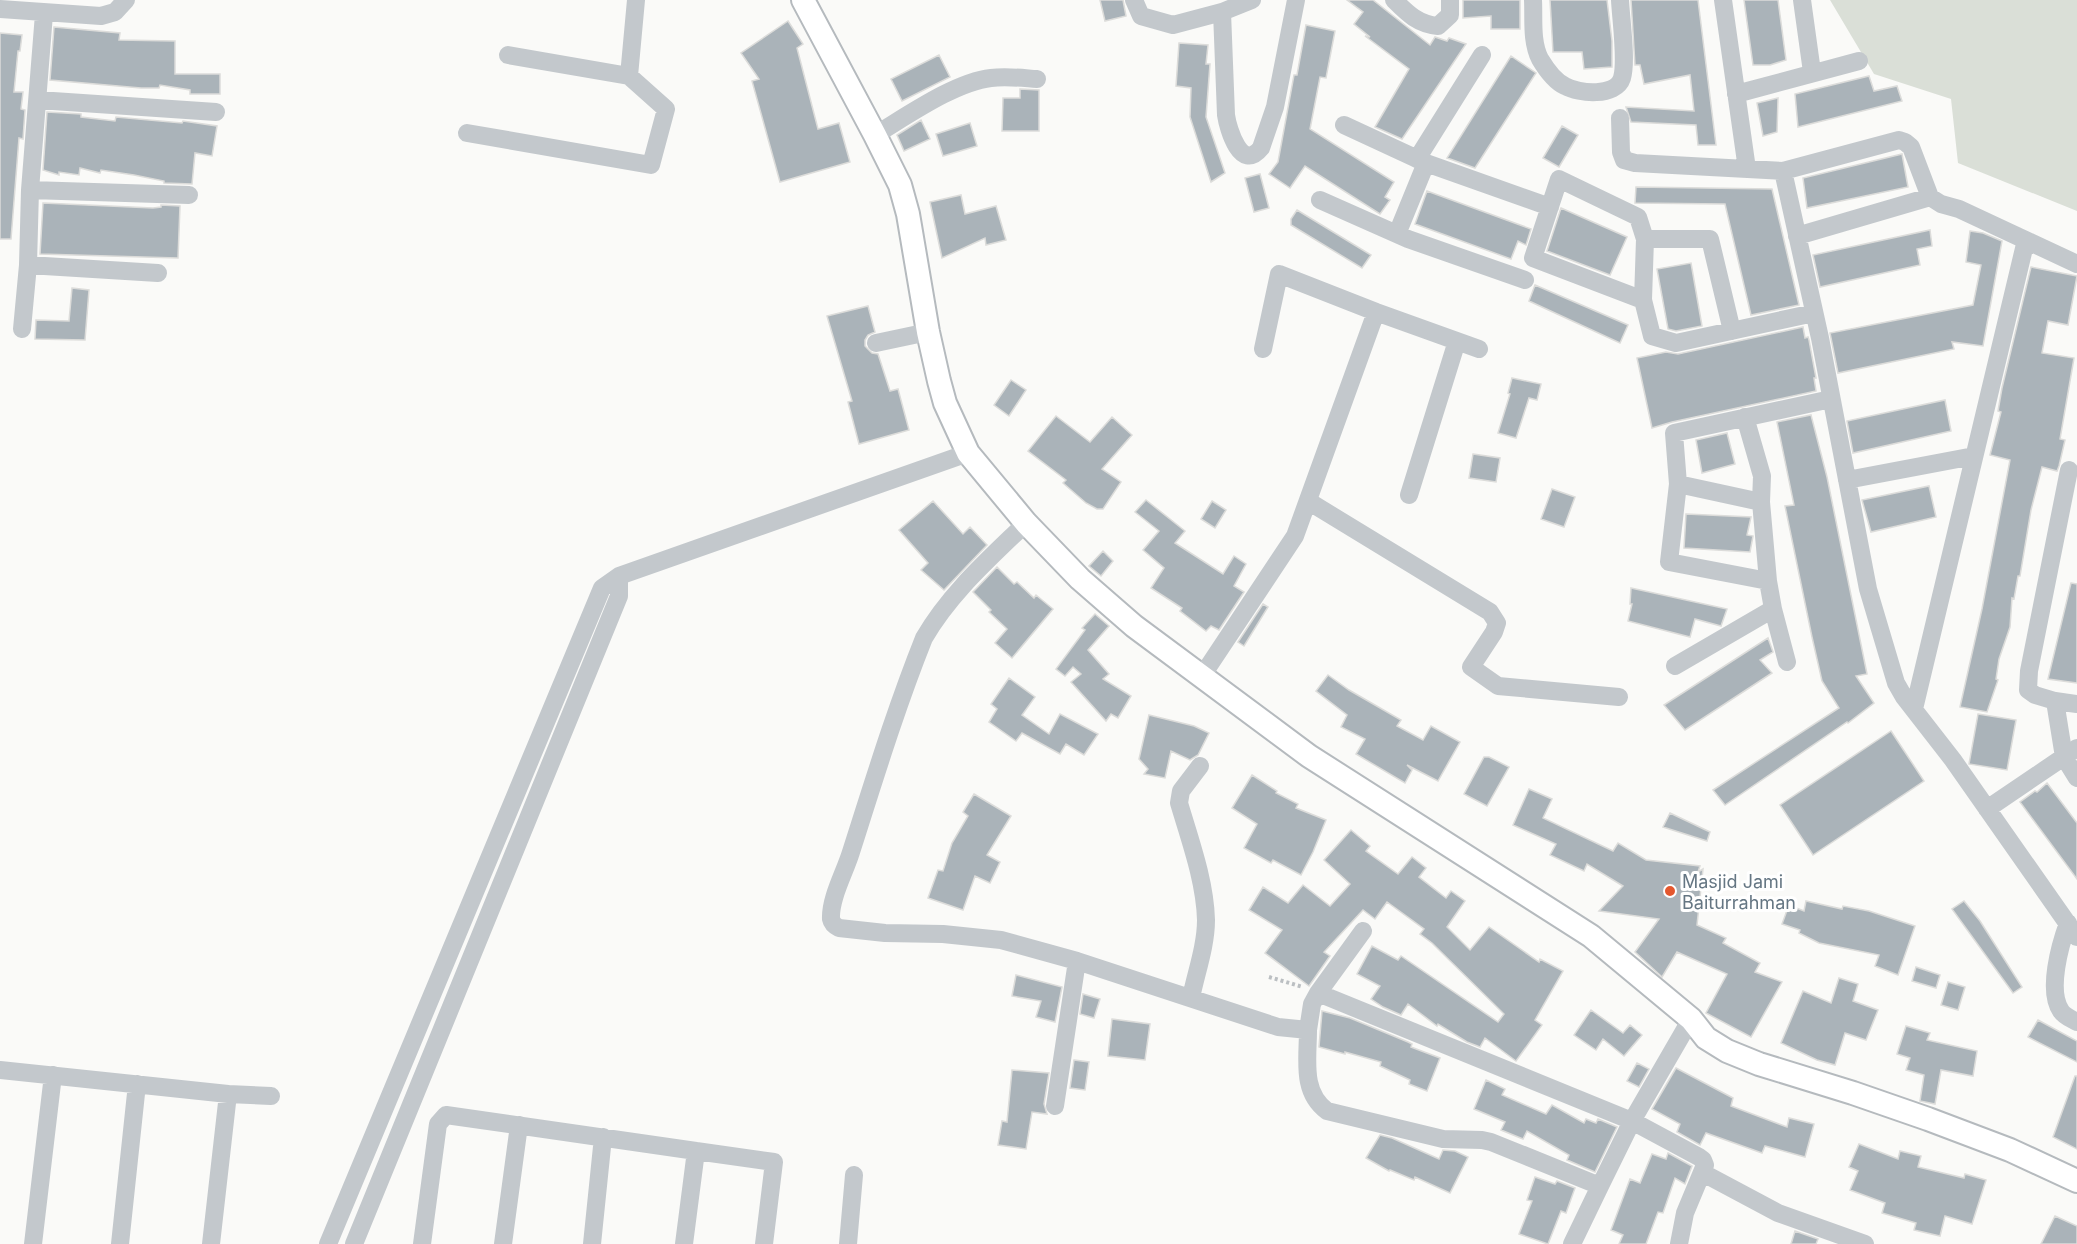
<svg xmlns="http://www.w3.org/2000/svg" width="2077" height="1244" viewBox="0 0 2077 1244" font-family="Inter,sans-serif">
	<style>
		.green { fill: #dadfd7 }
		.building { fill: #aab3b9; stroke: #dcdcda; stroke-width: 1.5 }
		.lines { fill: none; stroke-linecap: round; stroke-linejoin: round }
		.major-casing { stroke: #b5babe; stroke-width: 26 }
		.path { stroke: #bbbfc2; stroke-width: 4; stroke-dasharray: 3 3; stroke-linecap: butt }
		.minor { stroke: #c3c8cc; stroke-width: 18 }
		.major { stroke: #fff; stroke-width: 22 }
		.poi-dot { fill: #e4572e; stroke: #fff; stroke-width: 2 }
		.labels { text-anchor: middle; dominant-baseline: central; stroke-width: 6; stroke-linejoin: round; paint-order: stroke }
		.poi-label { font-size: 18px; fill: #657683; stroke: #fff; text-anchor: start }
	</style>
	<rect width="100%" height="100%" fill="#fafaf8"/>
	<!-- green -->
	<path class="green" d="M1830 0H2077V211L1958 163 1951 99 1874 74Z"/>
	<!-- building -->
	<path class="building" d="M1100 0H1123L1126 16 1105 21Z
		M1347 0H1373L1430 45 1435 37 1447 41 1449 38 1466 44 1402 139 1375 127 1409 69 1365 36 1370 37 1354 24 1363 12Z
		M1463 0H1520V29H1491V16L1463 18Z
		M1550 0H1607L1612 41V67L1584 69 1582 52H1553Z
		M1631 0H1698L1716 145H1698L1696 125 1631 122 1626 107 1694 111 1690 75 1644 84 1640 65H1635Z
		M1744 0H1778L1786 60 1770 65H1753Z
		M788 21 803 44 797 48 818 129 839 123 850 162 780 182 752 81 759 79 741 53Z
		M1306 25 1335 31 1326 78 1320 77 1310 129 1394 182 1385 197 1390 200 1380 214 1305 166 1290 188 1269 174 1278 162 1294 75H1297Z
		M54 27 120 33 119 40 175 41V74H220V94H190V90L160 85 159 88H141L50 80Z
		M0 33 22 35 20 51H18L14 92H23L21 109 25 110 23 139 19 138 11 239H0Z
		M1179 43 1208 45 1206 64H1210L1206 117 1225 173 1211 182 1190 117 1191 88 1176 86Z
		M939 55 950 77 902 101 891 79Z
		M1511 56 1536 73 1475 168 1450 159 1447 158Z
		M1869 76 1874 91 1897 86 1902 101 1798 127 1795 94Z
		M1020 89 1039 90V131H1002L1003 98H1020Z
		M1778 98 1777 132 1763 136 1757 103Z
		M47 112 81 114V117L115 121 116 117 182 123 183 121 217 126 212 156 195 153 192 184 164 183V181L134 175 101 170 100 173 80 168 79 175 59 172V175L43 170Z
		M921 120 930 139 904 151 897 135Z
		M970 123 977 146 943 156 936 134Z
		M1562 126 1578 135 1559 167 1543 158Z
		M1902 154 1908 187 1807 208 1803 178Z
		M1260 174 1269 208 1254 212 1245 178Z
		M1636 187 1772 189 1799 305 1751 315 1725 204 1635 203Z
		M1427 191 1531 229 1526 245 1518 241 1511 259 1415 224Z
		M961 195 965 214 996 206 1006 240 986 245 985 238 942 258 930 202Z
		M43 203 153 208 161 207V205L180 206 178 258 40 254Z
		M1561 208 1627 237 1610 275 1547 251Z
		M1297 210 1371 255 1362 268 1291 225V219Z
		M1930 230 1932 246 1917 249 1920 265 1820 287 1813 255Z
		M1970 231 1983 233 2002 241 1983 346 1952 342 1954 349 1838 373 1830 333 1973 305 1981 265 1966 262Z
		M1691 263 1702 326 1676 331 1668 329 1657 269Z
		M2031 267 2077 276 2068 325 2048 321 2042 353 2074 358 2060 439 2065 440 2059 466 2057 471 2042 467 2031 510 2020 576H2018L2014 599 2012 598 2010 627 1999 659 1996 679 1998 680 1987 712 1960 707 1982 609 2010 460 1990 455 2001 412 1998 411 2002 388Z
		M1535 285 1628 325 1620 343 1529 301Z
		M72 288 89 290 85 340 35 339 36 320 69 321Z
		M868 306 875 332 868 335 865 340V346L872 353 878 354 890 391 898 389 909 430 859 444 848 402 852 401 827 316Z
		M1803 327 1805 338 1808 337 1809 340 1816 378H1814L1816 391 1672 422 1652 428 1637 358 1666 352 1678 354Z
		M1512 378 1541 384 1537 400 1529 398 1516 438 1498 433 1510 394 1508 393Z
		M1011 380 1026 390 1009 416 994 405Z
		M1945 400 1951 431 1853 453 1847 421Z
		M1811 415 1827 477 1867 674 1856 676 1874 703 1848 723 1847 722 1725 805 1713 790 1839 708 1822 681 1812 637 1785 506 1794 505 1777 422Z
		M1056 416 1090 442 1112 417 1132 435 1102 469 1121 482 1103 509H1097L1086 503 1063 483 1066 480 1028 451Z
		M1727 433 1735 464 1702 473 1696 440Z
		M1473 454 1500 458 1496 482 1469 478Z
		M1929 486 1936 517 1871 532 1862 500Z
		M1552 489 1575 497 1564 527 1541 519Z
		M1146 500 1185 531 1175 543 1223 574 1234 556 1246 564 1234 586 1244 592 1219 630 1211 626 1206 631 1180 611 1182 608 1151 588 1164 568 1143 550 1159 531 1135 512Z
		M933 501 963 534 970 527 987 545 944 590 921 570 928 563 899 530Z
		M1212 501 1226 510 1215 528 1201 519Z
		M1686 514 1751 517 1747 535 1753 536 1750 552 1684 548Z
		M1103 551 1113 561 1101 576 1089 566Z
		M997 567 1014 584 1017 582 1034 598 1036 595 1053 609 1012 658 995 643 1007 629 989 612 991 610 973 592Z
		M2071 583 2077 584V683L2048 679Z
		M1631 588 1727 609 1721 626 1695 619 1690 637 1628 621 1632 604H1630Z
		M1263 604 1268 607 1244 646 1238 642Z
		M1095 614 1109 626 1088 650 1109 674 1103 679 1131 696 1118 718 1111 714 1106 721 1071 682 1081 674 1073 667 1065 676 1056 669 1085 630 1082 628Z
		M1768 638 1773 652 1760 660 1772 673 1685 730 1664 705Z
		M1328 675 1349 690 1401 720 1397 726 1423 740 1431 726 1460 742 1438 781 1407 765 1412 770 1405 783 1356 754 1365 739 1341 727 1347 715 1316 691Z
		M1009 678 1035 697 1022 715 1049 734 1060 714 1098 734 1084 755 1066 744 1060 754 1022 733 1016 741 989 722 997 709 991 704Z
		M1978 714 2016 720 2007 770 1969 764Z
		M1149 715 1194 726 1209 733 1198 755 1190 760 1171 751 1165 778 1144 774 1148 769 1139 759Z
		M1891 731 1924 781 1813 855 1780 805Z
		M1484 757H1489L1509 767 1487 806 1464 794Z
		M1252 775 1277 791 1276 793 1298 804 1296 808 1326 820 1313 852 1301 875 1273 860 1271 863 1244 848 1257 824 1232 808Z
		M2047 783 2077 823V879L2020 802 2035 791 2037 792Z
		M1529 789 1552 799 1543 818 1613 851 1618 843 1646 860 1700 866 1698 872 1703 869 1697 925 1726 938 1723 943 1760 963 1755 972 1782 982 1751 1037 1706 1013 1727 974 1677 952 1662 977 1635 952 1659 919 1599 911 1623 886 1587 864 1584 871 1550 855 1556 844 1513 825Z
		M974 794 1011 816 987 855 1000 862 990 883 975 876 963 910 928 898 938 870 943 871 952 843 968 816 963 812Z
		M1670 813 1710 832 1707 841 1663 827Z
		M1351 830 1370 846 1366 851 1398 874 1412 857 1426 868 1419 877 1446 898 1451 891 1465 901 1447 927 1470 950 1489 927 1539 962 1540 959 1563 971 1535 1020 1542 1025 1516 1061 1485 1038 1480 1047 1467 1042 1438 1024 1437 1026 1408 1004 1401 1015 1383 1007 1371 999 1380 986 1357 974 1372 946 1398 960 1401 956 1498 1022 1504 1014 1432 943 1420 934 1424 929 1387 902 1375 919 1363 910 1324 952 1330 956 1309 986 1265 953 1282 930 1249 910 1263 887 1288 903 1303 885 1330 906 1350 884 1324 860Z
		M1806 901 1842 909 1843 906 1869 911 1915 926 1898 975 1875 966 1879 955 1819 943 1799 933 1800 930 1782 924 1789 905 1804 911Z
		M1964 901 1980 921 2022 987 2013 993 1952 909Z
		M1916 967 1940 975 1936 988 1912 981Z
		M1016 975 1062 987 1055 1022 1036 1017 1041 1001 1012 996Z
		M1839 978 1858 984 1853 1001 1878 1010 1866 1040 1845 1033 1835 1065 1817 1060 1781 1043 1803 991 1831 1003Z
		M1948 982 1965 987 1958 1010 1941 1005Z
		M1083 994 1100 999 1094 1018 1080 1014Z
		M1591 1010 1623 1033 1630 1025 1642 1035 1624 1056 1603 1039 1596 1050 1574 1035Z
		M1322 1011 1350 1018 1408 1042 1412 1044 1411 1047 1440 1058 1427 1091 1409 1084 1410 1080 1380 1066 1381 1062 1345 1052V1054L1319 1047Z
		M1112 1019 1150 1024 1145 1060 1108 1056Z
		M2038 1020 2077 1041V1062L2028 1037Z
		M1906 1026 1930 1033 1927 1040 1977 1051 1973 1076 1941 1070 1935 1104 1920 1101 1924 1075 1906 1070 1910 1058 1897 1054Z
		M1074 1060 1089 1062 1085 1090 1070 1088Z
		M1637 1063 1649 1069 1639 1087 1627 1081Z
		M1676 1068 1733 1098 1731 1106 1787 1127 1789 1118 1814 1124 1805 1157 1765 1146 1762 1153 1706 1133 1700 1145 1677 1132 1680 1124 1652 1109Z
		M1012 1070 1049 1073 1044 1104 1047 1114 1032 1112 1026 1149 998 1145 1002 1121 1007 1122Z
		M2075 1076H2077V1149L2053 1137Z
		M1486 1080 1505 1089 1502 1095 1546 1114 1552 1105 1584 1123 1586 1119 1596 1123 1598 1119 1617 1127 1595 1172 1567 1160 1569 1155 1527 1131 1523 1139 1501 1130 1505 1122 1474 1109Z
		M1380 1135 1392 1138 1439 1159 1443 1150 1455 1151 1468 1157 1450 1193 1415 1177 1414 1180 1390 1170 1389 1171 1366 1158Z
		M1859 1144 1898 1159 1900 1151 1921 1156 1918 1167 1964 1178 1965 1174 1986 1180 1972 1224 1945 1216 1940 1236 1914 1230 1916 1223 1882 1213 1885 1203 1850 1190 1858 1171 1849 1167Z
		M1668 1153 1692 1166 1685 1184 1675 1178 1663 1213 1658 1212 1646 1244H1619L1623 1235 1611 1230 1630 1179 1640 1183 1652 1154 1666 1159Z
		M1535 1177 1555 1184 1557 1181 1575 1188 1566 1213 1561 1211 1548 1244 1519 1234 1532 1201 1527 1200Z
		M2055 1216 2077 1226V1244H2041Z
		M1795 1231 1818 1239 1816 1244H1791Z"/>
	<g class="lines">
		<defs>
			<path id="major" d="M803 0 875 135 900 185 908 214 928 332 939 381 945 403 968 453 1026 523 1080 579 1134 626 1309 756 1591 936 1691 1019 1706 1038 1727 1051 1759 1064 1853 1093 1928 1119 2010 1150 2077 1181"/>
		</defs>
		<!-- major casing -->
		<use href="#major" class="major-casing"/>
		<!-- path -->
		<path class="path" d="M1269 977 1303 987"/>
		<!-- minor -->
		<path class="minor" d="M1134 0 1141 16 1173 25 1222 12 1252 0
			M1394 0C1408 14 1418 24 1438 26L1450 15V0
			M1533 0C1534 19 1531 41 1540 59 1546 69 1554 81 1565 86 1579 94 1616 97 1622 78 1627 61 1621 20 1620 0
			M1723 0 1747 169
			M1802 0 1812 72
			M0 9 101 16 115 12 126 0
			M1222 12 1226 115C1228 129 1241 173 1261 148L1275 107 1296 0
			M508 55 629 76 636 0
			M1736 94 1859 61
			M38 100 216 112
			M1620 118 1621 152 1624 160 1635 163 1783 171 1899 140 1905 142 1911 147 1930 197 1941 204 1959 209 2077 264
			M1344 125 1426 163
			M467 133 651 165 666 109 629 76
			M875 135C907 116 955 82 991 78 1006 76 1022 78 1037 79
			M1417 159 1482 55
			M1783 171 1820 338 1868 589 1896 683 1904 697 1953 760 2077 937
			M30 190 189 195
			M1320 200 1408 239 1525 280
			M1397 234 1426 163 1550 207
			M1797 236 1930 197
			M1645 239 1643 300 1652 336 1676 343 1814 313
			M28 265 158 273
			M1643 300 1533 258 1559 179 1638 217 1645 239H1710L1732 331
			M22 329 28 265 30 190 44 14
			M876 343 928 332
			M1263 349 1279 274 1376 312 1479 349
			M2069 470 2029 671 2028 690 2035 695 2055 701 2064 757 2077 778
			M1847 480 1974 456
			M1678 484 1761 502
			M1409 495 1457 341
			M1308 501 1490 612 1497 623 1494 632 1471 667 1498 686 1619 697
			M1026 523C989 559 950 593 924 638 896 708 874 780 851 852 845 872 830 898 831 919 832 924 835 926 839 928L885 933 943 934 1001 940 1077 961 1278 1027 1308 1030 1312 1004 1318 993 1363 931
			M1768 581 1669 562 1678 484 1674 433 1831 399
			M1773 609 1787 662
			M1675 666 1773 609 1768 581 1761 502 1762 476 1745 417
			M1202 676 1295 536 1376 312
			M2055 701 2077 704
			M1914 709 2026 240
			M1987 809 2077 748
			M2068 923C2060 945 2047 991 2061 1011 2065 1017 2072 1019 2077 1022
			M1318 993 1632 1121 1699 1157 1703 1160 1705 1165 1685 1213 1679 1244
			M1191 998C1196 973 1206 946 1206 920 1205 881 1190 840 1179 803L1181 791 1200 766
			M1308 1030C1308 1059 1301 1092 1327 1111L1443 1139 1482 1140 1491 1142 1600 1186 1632 1121 1691 1019
			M0 1070 228 1094 271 1096
			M1055 1106 1077 961
			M696 1151 774 1162 764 1244
			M1703 1173 1778 1213 1865 1244
			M33 1244 53 1075
			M120 1244 137 1084
			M211 1244 228 1094
			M328 1244 602 588 619 576 968 453
			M354 1244 619 596V576
			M422 1244 438 1124 446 1115 696 1151 684 1244
			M503 1244 519 1125
			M592 1244 603 1137
			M848 1244 854 1175
			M1572 1244 1600 1186"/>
		<!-- major -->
		<use href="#major" class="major"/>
	</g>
	<!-- markers -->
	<circle class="poi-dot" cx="1670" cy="891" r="6"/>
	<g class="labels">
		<!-- poi labels -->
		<g class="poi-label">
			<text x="1682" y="881">Masjid Jami<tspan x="1682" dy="21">Baiturrahman</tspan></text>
		</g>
	</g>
</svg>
